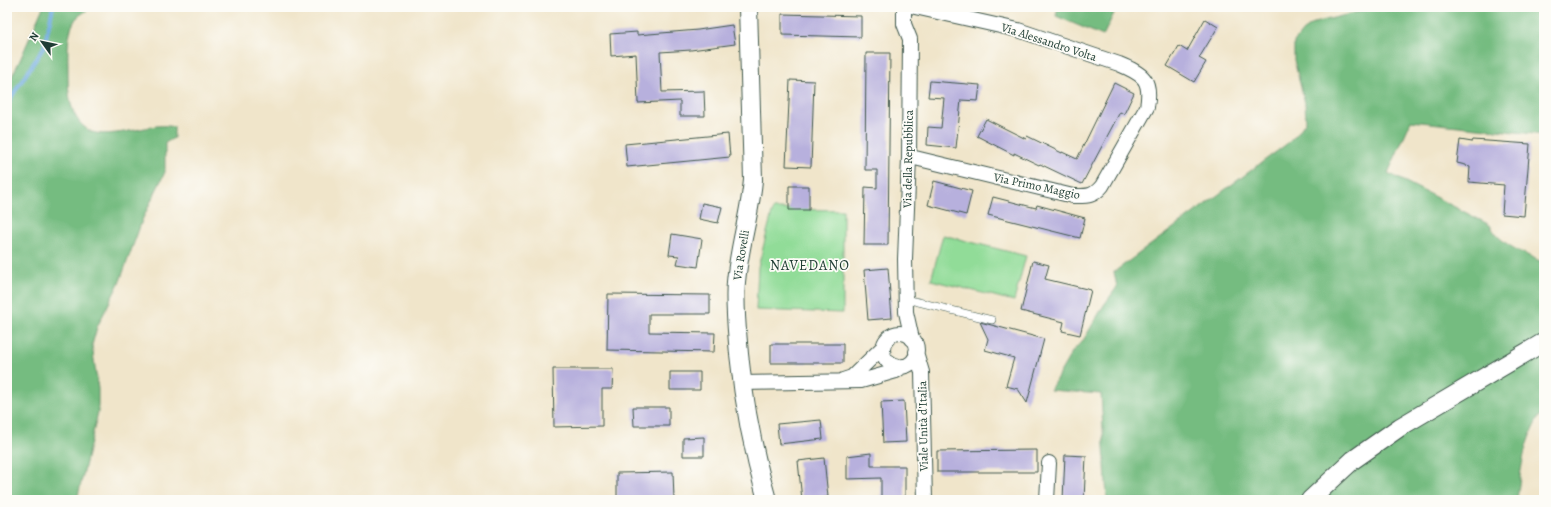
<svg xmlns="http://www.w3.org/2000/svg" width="1551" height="507" viewBox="0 0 1551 507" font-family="Alegreya,serif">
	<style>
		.green { fill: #91dc98; stroke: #588c66 }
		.forest { fill: #74bc80; stroke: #4a7c5a }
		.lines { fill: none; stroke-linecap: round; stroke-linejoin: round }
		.stream { stroke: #70abe1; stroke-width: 4 }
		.building { fill: #b7b0dd }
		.service-casing { stroke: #3e564a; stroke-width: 8 }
		.minor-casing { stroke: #3e564a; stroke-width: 16 }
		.tertiary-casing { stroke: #3e564a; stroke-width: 20 }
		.service { stroke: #fff; stroke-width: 7 }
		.minor { stroke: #fff; stroke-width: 14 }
		.tertiary { stroke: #fff; stroke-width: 18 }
		.labels { text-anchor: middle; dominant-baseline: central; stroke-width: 3.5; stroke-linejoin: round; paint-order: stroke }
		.street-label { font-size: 12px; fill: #1f3d34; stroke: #fdfcf7 }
		.quarter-label { font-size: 14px; letter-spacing: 1px; fill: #1f3d34; stroke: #fdfcf7 }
	</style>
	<rect width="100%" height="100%" fill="#fdfcf7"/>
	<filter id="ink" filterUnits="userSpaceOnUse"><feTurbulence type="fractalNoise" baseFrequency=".025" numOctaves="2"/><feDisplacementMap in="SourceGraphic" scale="8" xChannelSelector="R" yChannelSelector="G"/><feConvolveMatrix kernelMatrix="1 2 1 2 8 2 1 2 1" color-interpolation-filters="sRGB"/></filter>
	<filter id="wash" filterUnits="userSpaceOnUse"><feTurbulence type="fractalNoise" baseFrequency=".012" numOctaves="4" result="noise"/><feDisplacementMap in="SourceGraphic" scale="16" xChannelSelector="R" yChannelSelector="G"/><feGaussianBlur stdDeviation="0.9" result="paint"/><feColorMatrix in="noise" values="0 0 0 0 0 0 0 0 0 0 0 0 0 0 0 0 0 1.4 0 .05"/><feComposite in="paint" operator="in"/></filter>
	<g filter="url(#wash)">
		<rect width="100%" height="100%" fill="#f0e5ca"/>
		<!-- green -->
		<path class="green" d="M773 209 843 210V313L756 310 758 267Z
			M943 235 1026 256 1014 301 931 280Z"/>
		<!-- forest -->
		<path class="forest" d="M43 7H92C87 11 78 15 75 20 66 34 68 56 68 71 68 93 69 119 90 131 98 136 120 133 129 131 145 129 158 123 174 127V138L165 143V172L143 218 120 281 97 327 92 345 98 389V412L77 500H7V86L20 60Z
			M1058 7H1117L1103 36 1056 16Z
			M1377 7H1544V135L1411 121 1388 173 1490 225C1500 245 1524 253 1544 263V410C1524 436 1521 469 1517 500H1107L1101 394 1050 390 1072 352 1084 339 1104 305 1117 287 1114 272 1288 143 1297 134 1306 121 1305 103 1294 60V42L1303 31 1314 23Z"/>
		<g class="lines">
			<!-- stream -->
			<path class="stream" d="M7 106 12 96 44 47 53 7"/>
		</g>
		<g id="blocks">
			<!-- building -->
			<path class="building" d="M782 14 861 16V37L782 35Z
				M1205 19 1218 27 1199 58 1206 62 1194 82 1167 66 1179 46 1187 51Z
				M732 25 735 44 691 50 660 52 662 92 704 91 705 116H680V101L638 103 636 54 611 56 610 34 637 32V35L698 30Z
				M866 53H890L888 245H864L865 187 877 188V170H865Z
				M790 80 814 81 811 167 786 166Z
				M930 81 980 85 978 101 961 100 956 148 927 145 928 127 941 128 944 98 928 97Z
				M1114 83 1134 93 1124 114 1120 112 1082 184 1040 164 1039 165 1014 153V155L977 136 986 119 1026 139 1027 136 1062 153V152L1077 159Z
				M728 134 730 157 627 167 625 144Z
				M1460 140 1472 142 1473 140 1530 144 1524 216 1502 214 1504 185 1469 182 1470 166 1457 163Z
				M934 181 972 191 966 215 928 205Z
				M789 186H809V210H789Z
				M993 197 1036 208 1037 205 1085 218 1080 238 988 215Z
				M702 203 722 207 718 223 699 219Z
				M672 234 702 239 698 267 677 264 679 256 669 255Z
				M1033 261 1049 265 1045 279 1091 290 1080 335 1062 331 1064 322 1021 311Z
				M888 268 892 318 868 320 864 270Z
				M608 294 710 295V314H649V332L715 333 714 352 607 350Z
				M980 322 1044 339 1027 403 1018 389 1006 386 1014 358 985 350 988 339Z
				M771 344H843V363H771Z
				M553 369H613L612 389H602V426L554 427Z
				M670 372H700V390H670Z
				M904 401 906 442 883 443 881 402Z
				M633 407H669V426H634Z
				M821 420 823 439 779 444 777 424Z
				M704 437V456H683V438Z
				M1037 450V472H937V451Z
				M871 453V466H905V500H881V478L847 479V456Z
				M1065 455 1086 456 1084 500H1063Z
				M824 458 828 497 802 500 798 461Z
				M673 472 674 500H617V473Z"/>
		</g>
	</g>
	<g filter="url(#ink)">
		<use href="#blocks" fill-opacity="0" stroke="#3e564a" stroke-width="1"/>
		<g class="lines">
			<defs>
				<path id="service" d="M906 299 992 320"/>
				<path id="minor" d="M904 7V24L910 39 909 158 905 259 906 312 912 339
					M909 158H915L1073 196C1087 196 1093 197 1102 186L1147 107C1152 79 1143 74 1119 64L1018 30 915 7
					M883 350a17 17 0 1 1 34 0a17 17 0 1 1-34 0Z
					M916 352 922 372 925 500
					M843 380 852 377 883 347
					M742 383 861 381 896 371 903 366
					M1047 500 1049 463"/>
				<path id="tertiary" d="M748 7 753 180C750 214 739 247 736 282 734 306 737 330 739 354 744 405 753 451 767 500
					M1310 500 1353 460 1400 427 1544 342"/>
			</defs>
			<!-- service casing -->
			<use href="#service" class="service-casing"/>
			<!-- minor casing -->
			<use href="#minor" class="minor-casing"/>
			<!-- tertiary casing -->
			<use href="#tertiary" class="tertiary-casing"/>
			<!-- service -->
			<use href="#service" class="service"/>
			<!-- minor -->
			<use href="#minor" class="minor"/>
			<!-- tertiary -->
			<use href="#tertiary" class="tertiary"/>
		</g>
	</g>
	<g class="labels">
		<!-- street labels -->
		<g class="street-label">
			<text transform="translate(1049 42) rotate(18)">Via Alessandro Volta</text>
			<text transform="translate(908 159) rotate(-89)">Via della Repubblica</text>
			<text transform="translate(1037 186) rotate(12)">Via Primo Maggio</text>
			<text transform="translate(741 255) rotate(-81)">Via Rovelli</text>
			<text transform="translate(923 426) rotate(-91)">Viale Unità d'Italia</text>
		</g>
		<!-- quarter labels -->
		<g class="quarter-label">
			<text x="810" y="265">NAVEDANO</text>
		</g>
	</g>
	<!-- margin -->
	<rect width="1551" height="507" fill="none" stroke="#fdfcf7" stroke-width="24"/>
	<!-- north arrow -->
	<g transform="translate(42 42) rotate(303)" stroke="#fdfcf7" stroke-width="3" paint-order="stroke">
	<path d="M0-3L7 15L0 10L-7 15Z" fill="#1f3d34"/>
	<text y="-6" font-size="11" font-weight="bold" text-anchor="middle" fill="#1f3d34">N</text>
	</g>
</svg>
